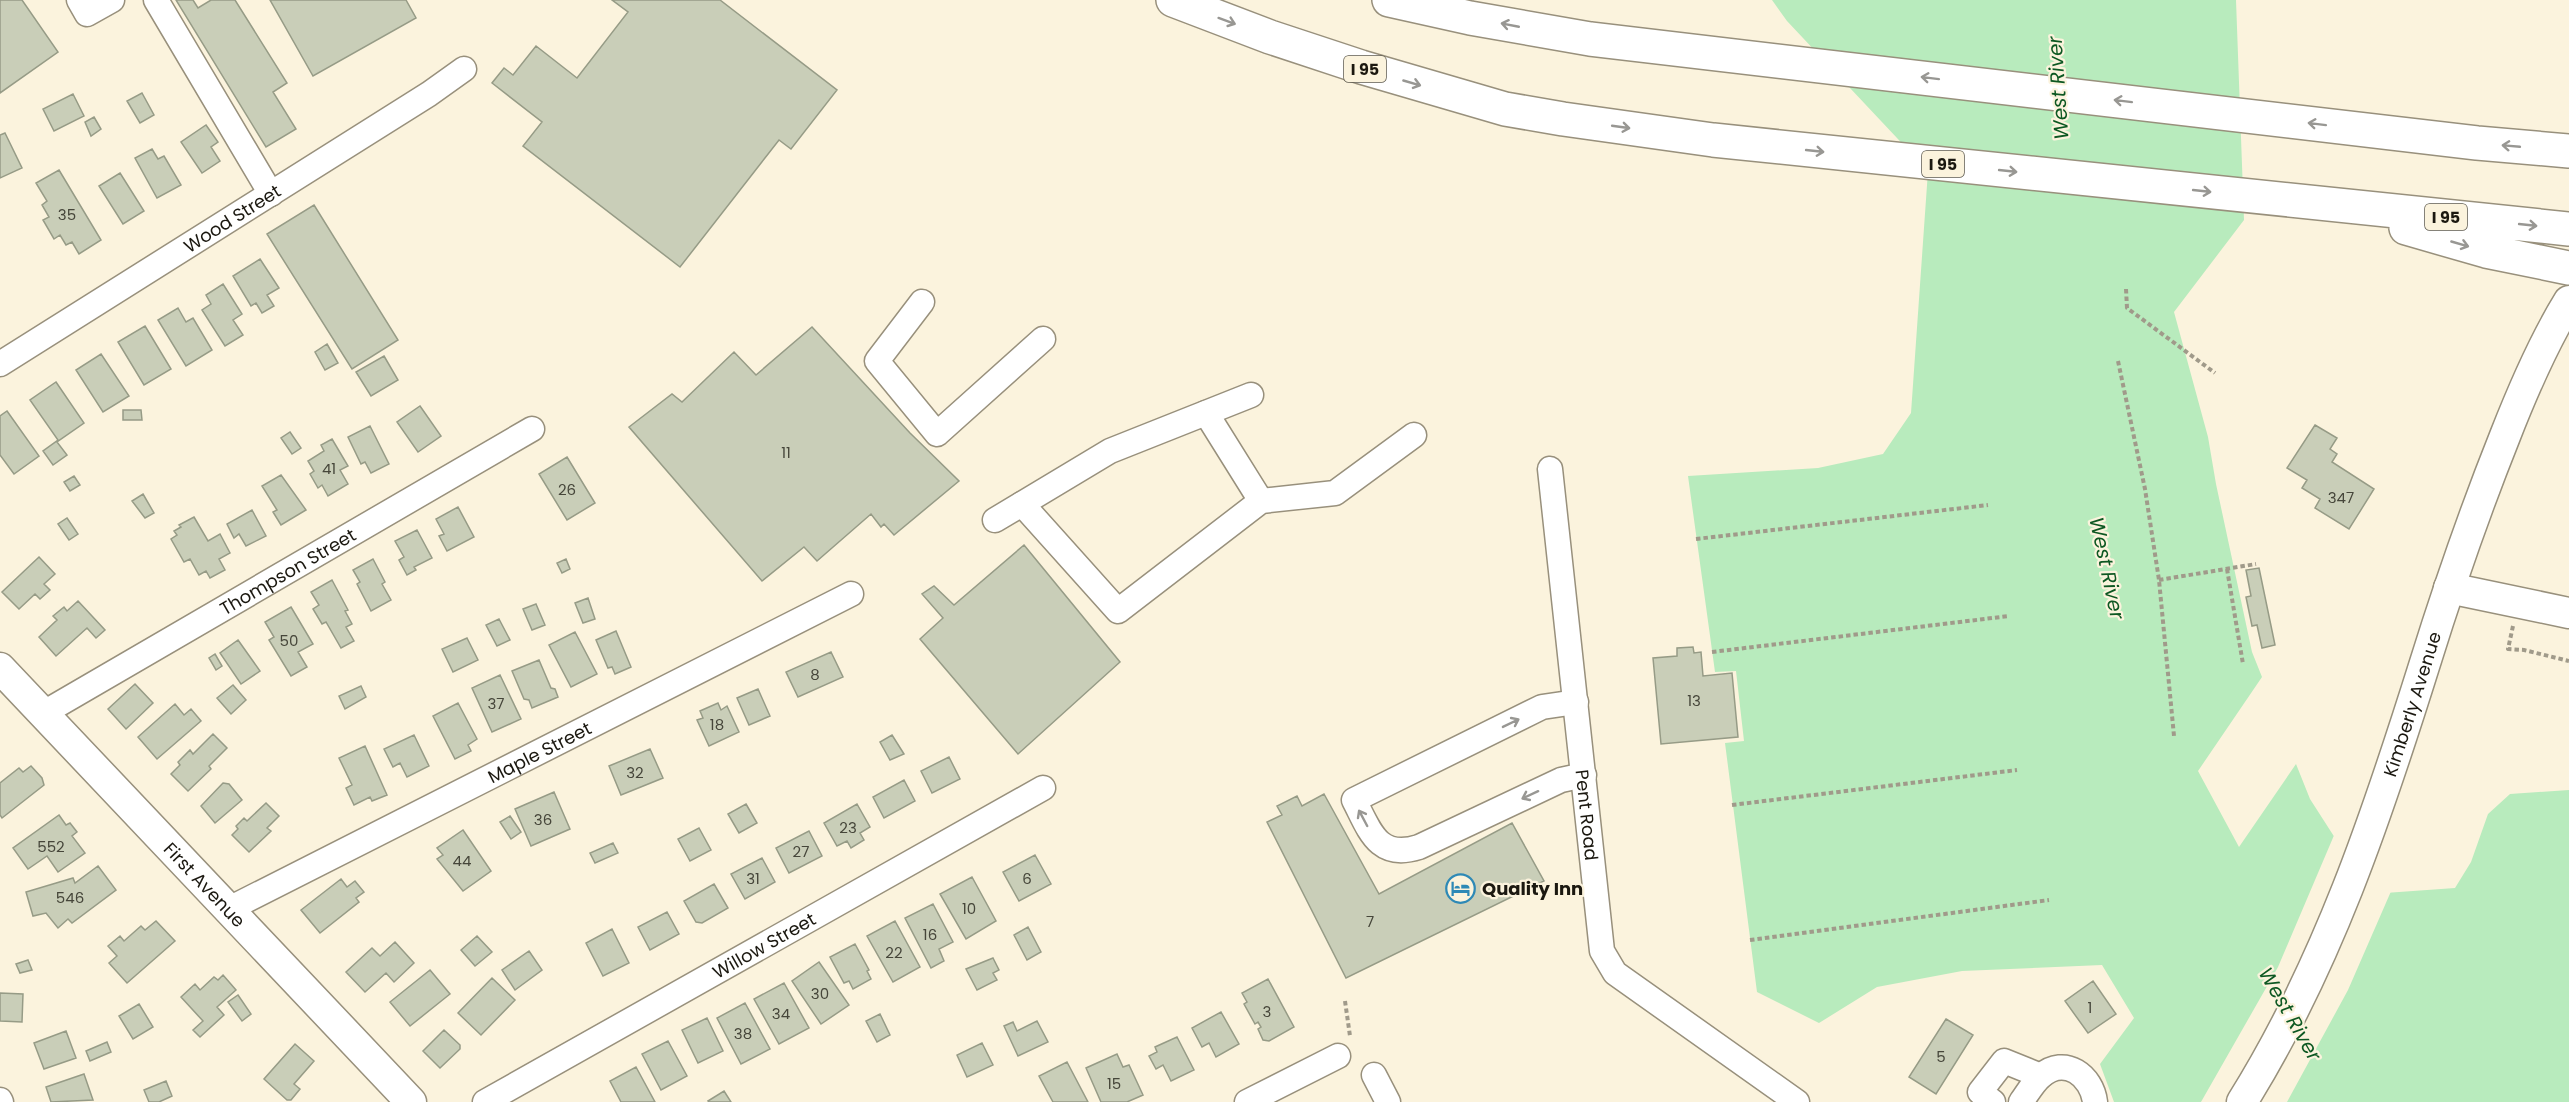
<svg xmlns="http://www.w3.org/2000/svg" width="2569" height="1102" viewBox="0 0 2569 1102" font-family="Poppins,sans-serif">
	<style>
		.water { fill: #b8ebbd }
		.pier { fill: #fbf3dd }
		.building { fill: #c9ceb8; stroke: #969b86; stroke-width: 1.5 }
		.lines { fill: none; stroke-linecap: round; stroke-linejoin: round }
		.minor-casing { stroke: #98907c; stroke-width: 27 }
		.major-casing { stroke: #98907c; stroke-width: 33 }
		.highway-casing { stroke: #98907c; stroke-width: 36 }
		.path { stroke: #a09a8a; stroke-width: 4; stroke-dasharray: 4.5 3; stroke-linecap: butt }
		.minor { stroke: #fff; stroke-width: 24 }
		.major { stroke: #fff; stroke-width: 30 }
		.highway { stroke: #fff; stroke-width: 33 }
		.oneway { stroke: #989793 }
		.labels { text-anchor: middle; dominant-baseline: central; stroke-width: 4.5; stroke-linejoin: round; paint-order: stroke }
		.number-label { font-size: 15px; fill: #46463a }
		.shield { fill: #fbf3dd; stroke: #5e5a4e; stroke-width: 1.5 }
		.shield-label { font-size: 16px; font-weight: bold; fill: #1b1810 }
		.street-label { font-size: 18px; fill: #1b1810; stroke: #fbf3dd }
		.poi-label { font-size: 18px; font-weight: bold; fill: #1b1810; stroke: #fbf3dd; text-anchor: start }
		.water-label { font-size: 20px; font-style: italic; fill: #0d5822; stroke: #fbf3dd }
	</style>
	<rect width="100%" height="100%" fill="#fbf3dd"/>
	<!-- water -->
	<path class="water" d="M1772 0H2236L2244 220 2174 312 2208 437 2216 484 2252 652 2262 677 2198 771 2239 847 2296 764 2310 799 2371 894 2455 888 2471 862 2488 814 2510 794 2569 790V1102H2114L2100 1064 2134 1018 2102 965 1962 971 1877 987 1819 1023 1757 992 1725 743 1744 741 1736 671 1715 672 1688 476 1818 468 1883 454 1911 413 1928 171 1787 21Z"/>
	<!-- pier -->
	<path class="pier" d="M2335 833 2373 891 2392 889 2348 990 2287 1102H2201L2278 967Z"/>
	<!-- building -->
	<path class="building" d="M0 0H22L58 52 0 93Z
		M176 0H193L198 8 211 0H235L287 83 273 92 296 129 266 147Z
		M270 0H406L416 18 313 76Z
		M612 0H720L837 90 791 149 779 140 680 267 523 146 542 122 492 83 504 68 513 75 536 46 577 78 628 12Z
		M142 93 154 115 140 123 127 101Z
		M73 94 84 116 54 131 43 109Z
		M94 117 101 129 91 136 85 122Z
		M206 125 218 142 211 147 220 161 202 173 181 142Z
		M5 133 22 168 0 178V135Z
		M152 149 158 159 164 156 181 185 157 198 135 158Z
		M59 170 101 240 79 254 72 242 66 245 60 235 54 239 43 220 49 217 42 205 47 201 36 183Z
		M120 173 144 211 123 224 99 186Z
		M314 205 398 340 352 369 267 234Z
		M260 259 279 288 267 295 274 306 262 313 256 303 251 306 233 276Z
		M223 284 242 314 233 320 243 335 225 346 202 310 211 304 206 295Z
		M178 308 186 322 193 318 212 350 186 366 158 320Z
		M145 326 171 369 144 385 118 342Z
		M812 327 910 433 959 481 894 535 884 524 881 527 871 514 817 561 804 547 762 581 629 427 672 394 682 402 734 352 756 375Z
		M327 344 338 363 325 370 315 352Z
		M101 354 129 396 103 412 76 370Z
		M384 356 398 380 371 396 356 372Z
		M56 382 84 423 57 442 67 455 53 465 43 451 58 440 30 400Z
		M420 406 441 436 418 452 397 422Z
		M123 410H141L142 420H123Z
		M7 411 39 456 14 474 0 455V416Z
		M2315 425 2337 438 2330 449 2337 454 2332 462 2374 489 2349 529 2315 508 2320 499 2302 488 2307 480 2287 468Z
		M370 426 389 464 371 473 365 462 361 464 348 437Z
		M290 432 301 448 292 454 281 438Z
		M332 439 348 466 340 470 348 484 328 496 322 485 318 488 310 474 314 471 308 461 324 451 321 445Z
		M567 457 595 503 567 520 539 474Z
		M281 475 306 510 281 525 273 512 277 510 262 486Z
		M74 476 80 485 70 491 64 482Z
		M143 494 154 513 145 518 132 501Z
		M458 507 474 537 447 551 439 536 444 534 436 519Z
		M252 510 266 536 246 546 239 534 234 538 227 524Z
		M194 517 208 541 220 534 230 553 219 559 225 570 210 578 206 571 199 575 190 559 184 562 171 539 177 535 174 531 181 527 179 525Z
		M67 518 78 534 69 540 58 524Z
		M417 530 432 558 414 567 416 570 407 575 399 560 404 557 395 541Z
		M1024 545 1120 662 1018 754 920 639 943 618 922 594 934 586 954 605Z
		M39 557 55 574 44 584 50 590 40 599 35 594 19 609 2 592Z
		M373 559 385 582 382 584 391 600 371 611 357 584 360 582 353 570Z
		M566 559 570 569 562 573 557 563Z
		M2259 568 2275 645 2262 648 2257 625 2252 626 2246 597 2251 596 2246 570Z
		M332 580 348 610 345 611 352 624 346 627 354 641 341 648 326 622 322 624 313 609 319 605 311 592Z
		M588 598 595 619 583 623 575 603Z
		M78 601 105 630 96 638 87 628 56 656 39 637 57 620 53 616 64 607 67 611Z
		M536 604 545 625 532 630 523 609Z
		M291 607 313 644 298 652 307 667 291 676 269 640 274 637 265 622Z
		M499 619 510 640 497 646 486 625Z
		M616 631 631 667 615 674 612 667 608 668 596 640Z
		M575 632 597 674 571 687 549 645Z
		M467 638 478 660 453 672 442 649Z
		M238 640 260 671 241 684 220 653Z
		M1693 647 1694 653 1701 652 1703 676 1732 673 1738 737 1661 744 1653 658 1677 656V648Z
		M831 652 843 677 798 697 786 672Z
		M215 654 222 666 216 670 209 658Z
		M539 660 551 688 555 689 558 697 532 708 529 700 524 699 512 671Z
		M500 675 521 719 492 732 472 688Z
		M135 684 153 703 126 729 108 709Z
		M233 685 246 700 231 714 217 698Z
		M361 686 366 697 345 709 339 696Z
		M758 689 770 716 749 725 737 698Z
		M458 703 477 739 468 745 471 751 455 759 433 716Z
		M718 703 721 710 727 706 739 732 709 746 697 720 703 718 700 711Z
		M175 704 184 715 191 709 201 721 157 759 138 737Z
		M213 734 227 748 209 766 211 769 188 791 171 774 180 765 178 762 190 750 193 754Z
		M414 735 429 766 407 777 400 763 393 767 384 749Z
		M892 735 904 754 890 760 880 742Z
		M365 746 387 795 372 801 370 797 354 805 346 788 352 785 339 758Z
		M650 749 663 778 621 795 609 766Z
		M949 757 960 779 932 793 921 771Z
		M31 766 42 778 44 785 2 818 0 815V783L19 768 23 772Z
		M904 780 915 801 884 818 873 797Z
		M223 783 229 784 242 800 215 823 201 806Z
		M554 792 570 829 531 846 515 809Z
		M1324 794 1379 894 1512 823 1544 881 1346 978 1267 822 1282 815 1277 806 1297 796 1302 806Z
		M266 803 279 816 267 828 271 831 249 852 232 835 238 829 236 826 244 818 247 821Z
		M746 804 757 823 739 833 728 814Z
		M857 804 870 827 860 833 864 840 851 848 847 841 837 846 824 823Z
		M59 815 66 825 70 823 77 832 72 836 85 853 58 872 47 856 28 869 13 848Z
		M510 816 521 832 511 839 500 822Z
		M699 828 711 850 690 861 678 839Z
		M463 830 491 871 463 891 437 859 443 855 437 848Z
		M809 831 822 856 789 873 776 848Z
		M613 843 618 853 595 863 590 853Z
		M1035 855 1051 884 1019 901 1003 872Z
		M762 858 775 882 745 899 731 874Z
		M98 866 116 890 72 923 68 919 58 928 46 913 33 916 26 892 73 878 75 883Z
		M972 877 996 921 966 939 940 894Z
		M341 879 347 887 355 881 364 892 356 898 359 902 320 933 301 910Z
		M714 884 728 908 702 923 696 922 684 901Z
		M933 904 953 942 939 949 944 961 931 968 905 918Z
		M667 912 679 934 650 950 638 927Z
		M156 921 175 941 127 983 109 963 117 956 108 946 120 936 124 941 141 926 145 930Z
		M895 921 920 967 893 982 867 936Z
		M1028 927 1041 952 1027 960 1014 935Z
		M612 929 629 963 603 976 586 943Z
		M477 936 492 952 475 966 461 950Z
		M395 942 414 963 394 982 386 973 365 992 346 972 372 948 380 956Z
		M855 944 869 970 867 971 871 979 853 989 849 981 844 983 830 957Z
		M529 951 542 970 515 990 502 970Z
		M993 958 999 970 993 973 997 980 977 990 966 969Z
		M28 960 32 970 20 973 16 964Z
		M819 962 849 1005 821 1024 792 981Z
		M430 970 450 994 410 1026 390 1002Z
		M223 975 236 990 217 1007 224 1015 200 1037 193 1030 203 1021 181 997 195 984 200 990 214 977 218 980Z
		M492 978 515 1000 481 1035 458 1013Z
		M1268 979 1294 1027 1269 1041 1263 1040 1258 1029 1261 1027 1258 1022 1255 1024 1244 1004 1247 1002 1242 993Z
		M2093 981 2116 1014 2088 1033 2065 1001Z
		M784 983 809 1028 779 1044 754 999Z
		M0 993 23 994 22 1022 0 1021Z
		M238 995 251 1014 242 1021 228 1002Z
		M745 1003 770 1049 741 1064 717 1018Z
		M139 1004 153 1027 133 1039 119 1016Z
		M1221 1012 1239 1044 1216 1057 1209 1043 1202 1047 1192 1028Z
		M880 1014 890 1035 877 1042 866 1021Z
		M707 1018 723 1051 698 1063 682 1030Z
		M1946 1019 1973 1035 1936 1094 1909 1077Z
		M1037 1021 1048 1042 1018 1056 1004 1026 1013 1022 1017 1031Z
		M444 1030 460 1045V1049L440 1068 423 1051Z
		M66 1031 76 1058 44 1069 34 1043Z
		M1177 1037 1194 1070 1171 1081 1163 1065 1156 1069 1149 1056 1157 1052 1155 1047Z
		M668 1041 687 1076 661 1090 642 1054Z
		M107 1042 111 1052 90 1061 86 1051Z
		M982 1043 993 1065 967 1077 957 1055Z
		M295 1044 314 1061 294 1084 300 1089 291 1100H287L264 1079Z
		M1117 1054 1123 1067 1129 1065 1143 1095 1127 1102H1101L1086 1068Z
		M1067 1062 1088 1102H1053L1039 1076Z
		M636 1067 655 1102H621L610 1081Z
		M84 1074 93 1100 51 1102 46 1087Z
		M166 1081 172 1096 159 1102H149L144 1090Z
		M724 1091 731 1102H709L708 1101Z"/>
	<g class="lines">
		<defs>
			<g id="minor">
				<path d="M79 0 87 14 112 0"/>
				<path d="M156 0 271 194"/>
				<path d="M922 302 877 361 937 434 1043 339"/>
				<path id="s1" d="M0 364 429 94 464 69"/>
				<path d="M1206 413 1261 501"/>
				<path id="s2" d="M1550 469 1602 951 1615 973 1797 1102"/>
				<path d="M1022 504 1118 611 1261 501 1335 493 1414 435"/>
				<path d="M995 520 1110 451 1251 395"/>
				<path d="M1576 702 1542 707 1354 800C1370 831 1378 860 1419 847L1561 780 1584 775"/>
				<path id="s3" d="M42 714 532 429"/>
				<path id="s4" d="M227 910 851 594"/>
				<path d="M1374 1075 1388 1102"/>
				<path d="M0 1100 1 1102"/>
				<path id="s5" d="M485 1102 1043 788"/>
				<path d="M1247 1102 1338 1056"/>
				<path d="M1993 1102 1980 1092 2004 1061 2041 1076"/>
				<path d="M2021 1102C2027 1094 2033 1083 2041 1076 2065 1055 2092 1076 2095 1102"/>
			</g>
			<g id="major">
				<path d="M2449 588 2569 613"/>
				<path id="s6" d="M0 668 411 1102"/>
				<path id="s7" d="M2242 1102C2327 966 2377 816 2425 663 2449 586 2475 511 2505 436 2523 390 2543 343 2569 301"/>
			</g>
			<path id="highway" d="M1173 0 1270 37 1361 67 1505 109 1563 119 1713 140 2569 229
				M1389 0 1470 18 1590 39 2477 143 2569 151
				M2406 228 2486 251 2569 268"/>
		</defs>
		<!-- minor casing -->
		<use href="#minor" class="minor-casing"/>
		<!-- major casing -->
		<use href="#major" class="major-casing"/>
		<!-- highway casing -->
		<use href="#highway" class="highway-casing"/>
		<!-- path -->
		<path class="path" d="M2126 289 2127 308 2215 373
			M2118 361 2145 489 2159 580 2174 736
			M1696 539 1988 505
			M2227 569 2243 664
			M2159 580 2256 564
			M2513 626 2508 649 2524 650 2569 661
			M1712 652 2009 616
			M1732 805 2017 770
			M1750 940 2049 900
			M1345 1001 1350 1036"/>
		<!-- minor -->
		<use href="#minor" class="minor"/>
		<!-- major -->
		<use href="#major" class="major"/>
		<!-- highway -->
		<use href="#highway" class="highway"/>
	</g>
	<!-- one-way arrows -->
	<defs><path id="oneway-shaft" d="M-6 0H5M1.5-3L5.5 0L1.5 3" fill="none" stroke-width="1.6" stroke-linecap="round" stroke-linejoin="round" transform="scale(1.5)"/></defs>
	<g class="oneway">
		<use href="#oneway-shaft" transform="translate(1227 21) rotate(20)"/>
		<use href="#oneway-shaft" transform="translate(1510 25) rotate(-169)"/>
		<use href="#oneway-shaft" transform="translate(1930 78) rotate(-173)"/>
		<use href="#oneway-shaft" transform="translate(1412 83) rotate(16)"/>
		<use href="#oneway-shaft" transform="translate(2123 101) rotate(-173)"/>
		<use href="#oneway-shaft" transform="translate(2317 124) rotate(-173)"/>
		<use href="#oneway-shaft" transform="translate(1621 127) rotate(8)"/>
		<use href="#oneway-shaft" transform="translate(2511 146) rotate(-175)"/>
		<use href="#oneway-shaft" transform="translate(1815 151) rotate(6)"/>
		<use href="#oneway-shaft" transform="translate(2008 171) rotate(6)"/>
		<use href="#oneway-shaft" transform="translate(2202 191) rotate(6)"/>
		<use href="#oneway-shaft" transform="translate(2528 225) rotate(6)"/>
		<use href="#oneway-shaft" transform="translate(2460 244) rotate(16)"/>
		<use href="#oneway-shaft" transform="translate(1511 723) rotate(-26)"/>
		<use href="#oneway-shaft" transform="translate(1530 795) rotate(155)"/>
		<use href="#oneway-shaft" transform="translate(1363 818) rotate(-118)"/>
	</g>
	<!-- icons -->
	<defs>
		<symbol id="hotel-ring" viewBox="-11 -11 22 22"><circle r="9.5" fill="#fbf3dd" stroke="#2e89b6" stroke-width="1.5"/><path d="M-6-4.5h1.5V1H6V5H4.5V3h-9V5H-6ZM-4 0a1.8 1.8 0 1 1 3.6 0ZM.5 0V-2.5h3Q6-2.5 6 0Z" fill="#2e89b6"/></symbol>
	</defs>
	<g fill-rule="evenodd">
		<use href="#hotel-ring" x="1444" y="872" width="33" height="33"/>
	</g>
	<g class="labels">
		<!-- number labels -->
		<g class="number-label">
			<text x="67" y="214">35</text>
			<text x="786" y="452">11</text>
			<text x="329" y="468">41</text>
			<text x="567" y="489">26</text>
			<text x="2341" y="497">347</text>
			<text x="289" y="640">50</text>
			<text x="815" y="674">8</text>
			<text x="1694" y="700">13</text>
			<text x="496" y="703">37</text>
			<text x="717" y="724">18</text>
			<text x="635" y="772">32</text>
			<text x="543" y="819">36</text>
			<text x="848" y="827">23</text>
			<text x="51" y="846">552</text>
			<text x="801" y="851">27</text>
			<text x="462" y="860">44</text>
			<text x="753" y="878">31</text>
			<text x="1027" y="878">6</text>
			<text x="70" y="897">546</text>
			<text x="969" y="908">10</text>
			<text x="1370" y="921">7</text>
			<text x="930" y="934">16</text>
			<text x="894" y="952">22</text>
			<text x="820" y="993">30</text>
			<text x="2090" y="1007">1</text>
			<text x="1267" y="1011">3</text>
			<text x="781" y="1013">34</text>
			<text x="743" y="1033">38</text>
			<text x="1941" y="1056">5</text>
			<text x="1114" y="1083">15</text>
		</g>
		<!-- shield labels -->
		<g class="shield">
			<rect x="1344" y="56" width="42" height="26" rx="4.5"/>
			<rect x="1922" y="151" width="42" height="26" rx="4.5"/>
			<rect x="2425" y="204" width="42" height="26" rx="4.5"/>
		</g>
		<g class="shield-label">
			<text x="1365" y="69">I 95</text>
			<text x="1943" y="164">I 95</text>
			<text x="2446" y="217">I 95</text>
		</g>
		<!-- street labels -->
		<g class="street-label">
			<text stroke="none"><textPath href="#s1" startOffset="274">Wood Street</textPath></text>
			<text stroke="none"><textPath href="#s3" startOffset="284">Thompson Street</textPath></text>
			<text stroke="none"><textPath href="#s7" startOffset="434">Kimberly Avenue</textPath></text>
			<text stroke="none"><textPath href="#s4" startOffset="350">Maple Street</textPath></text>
			<text stroke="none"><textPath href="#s2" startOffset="348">Pent Road</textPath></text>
			<text stroke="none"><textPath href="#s6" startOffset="298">First Avenue</textPath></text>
			<text stroke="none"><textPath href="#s5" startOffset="320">Willow Street</textPath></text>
		</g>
		<!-- poi labels -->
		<g class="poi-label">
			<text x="1482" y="888">Quality Inn</text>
		</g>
		<!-- water labels -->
		<g class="water-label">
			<text transform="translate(2058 88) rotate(-94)">West River</text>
			<text transform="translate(2107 568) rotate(78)">West River</text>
			<text transform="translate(2290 1014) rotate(60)">West River</text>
		</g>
	</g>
</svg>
